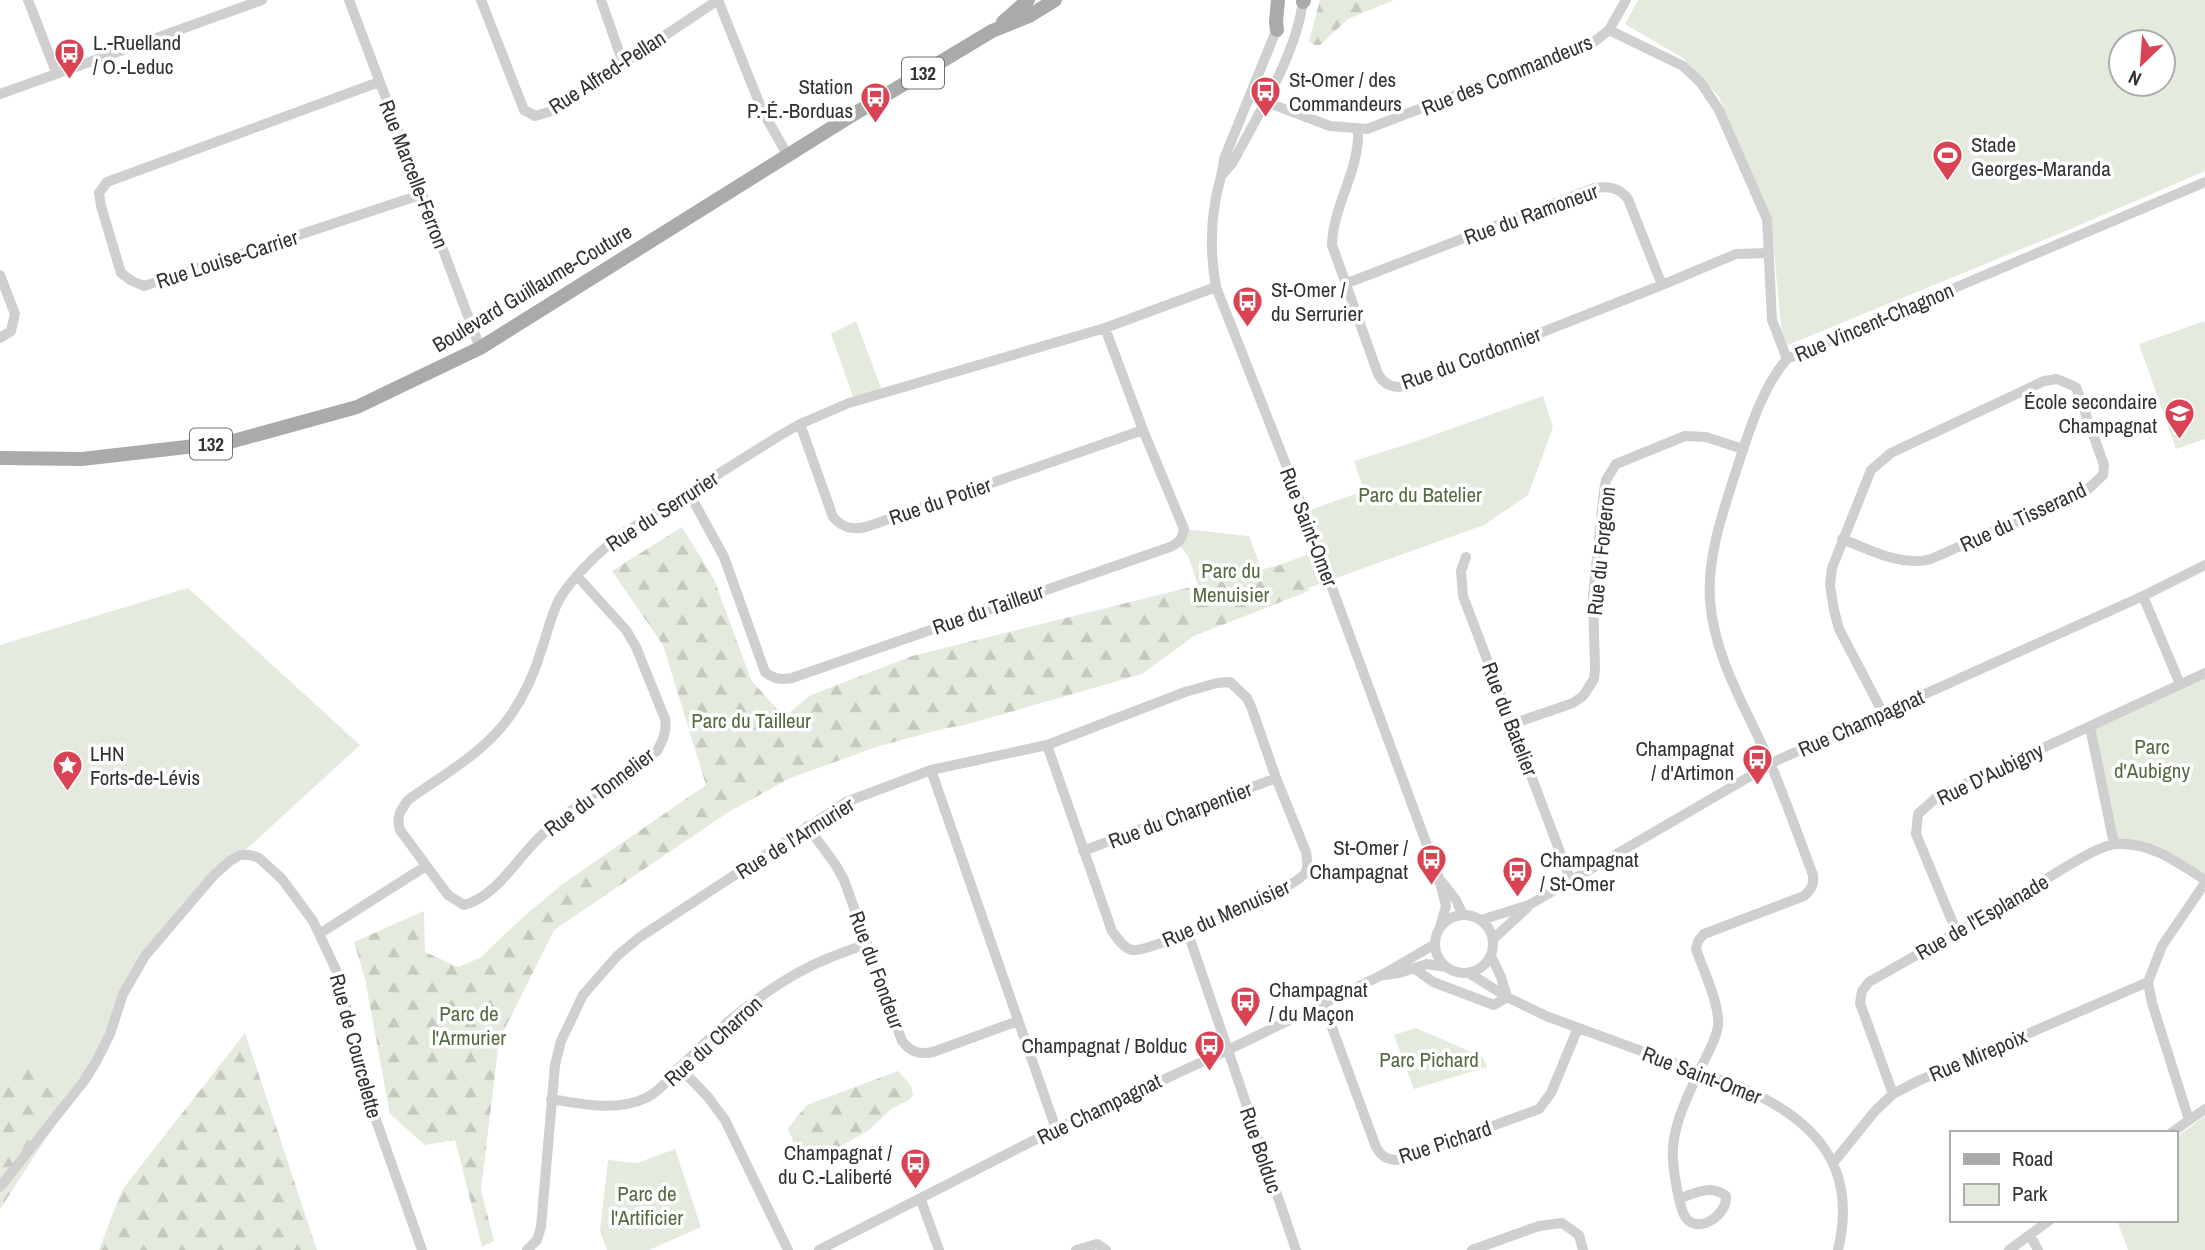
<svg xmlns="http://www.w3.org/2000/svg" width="2205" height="1250" viewBox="0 0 2205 1250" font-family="'Archivo Narrow',sans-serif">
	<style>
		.green { fill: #e5eade; fill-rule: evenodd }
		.forest { fill: url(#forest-firs) }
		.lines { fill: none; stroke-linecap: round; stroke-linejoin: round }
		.minor { stroke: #cfcfcf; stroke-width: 10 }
		.major { stroke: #aaa; stroke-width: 14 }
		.labels { text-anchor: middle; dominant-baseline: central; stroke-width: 7; stroke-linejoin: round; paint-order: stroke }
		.shield { fill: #fff; stroke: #707070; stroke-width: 2 }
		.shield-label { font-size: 19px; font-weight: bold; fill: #323232 }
		.poi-label { font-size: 21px; fill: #323232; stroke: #fff; text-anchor: start }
		.street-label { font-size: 21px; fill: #323232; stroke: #fff }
		.park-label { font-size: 21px; fill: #566b41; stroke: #fff }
	</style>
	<defs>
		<pattern id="forest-firs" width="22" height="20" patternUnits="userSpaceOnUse" patternTransform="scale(1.75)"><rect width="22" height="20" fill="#e5eade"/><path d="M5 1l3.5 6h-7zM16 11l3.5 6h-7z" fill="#c5c9bf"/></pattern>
	</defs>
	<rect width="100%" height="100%" fill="#fff"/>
	<!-- green -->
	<path class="green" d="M1638 0H2205V171L2068 230 1783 347 1771 220 1719 97 1683 58 1625 24ZM2121 42H2163V84H2121Z
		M856 321 883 393 855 402 831 334Z
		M2205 321V439L2176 449 2139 344Z
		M1543 396 1553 427 1528 495 1484 525 1211 623 1188 556 1178 543 1184 529 1249 536 1262 571 1318 551 1304 512 1364 491 1354 461 1414 442Z
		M188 588 360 745 240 855 230 861 145 956 96 1062 0 1187V645Z
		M2205 674V880L2166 855 2114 844 2090 727Z
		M1416 1028 1483 1057 1487 1067 1414 1089 1394 1035Z
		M2205 1116V1250H2128L2117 1220H2175V1138Z
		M675 1149 701 1227 649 1250H607L600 1231 608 1160 637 1163Z"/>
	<!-- forest -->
	<path class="forest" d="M1320 0H1394L1348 19 1320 45H1314L1309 41Z
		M682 527 714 579 751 680 784 717 811 695 912 656 1300 560 1309 591 1194 636 1142 674 965 725 942 729 876 747 788 779 727 813 554 930 499 1040 481 1190 494 1241 482 1247 455 1140 425 1145 390 1114 365 979 354 942 424 911 425 952 458 967 480 958 521 919 564 883 706 785 663 645 612 571Z
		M245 1033 317 1250H99L122 1190Z
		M49 1062 61 1081V1096L46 1110 66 1108 0 1209V1081L19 1067Z
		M898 1071 911 1086 913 1095 909 1100 891 1109 869 1130 809 1164 795 1146 788 1128 807 1105Z"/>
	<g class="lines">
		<!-- minor -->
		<path class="minor" d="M28 0 56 72
			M349 0 480 348
			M481 0 524 110 535 116 552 111 718 0
			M601 0 623 63
			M718 0 762 110 788 156
			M1278 26 1224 159C1223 174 1217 188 1215 203 1210 232 1211 259 1216 287L1296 490 1438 875 1446 906 1440 927
			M1609 30 1683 66 1701 83 1719 110 1767 219 1772 320 1787 359
			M379 82 107 182 99 193 101 206 121 273 132 281 144 286 423 194
			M0 94 262 0
			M1250 96 1330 126 1367 129 1594 42 1609 30 1626 0
			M1358 130C1360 170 1333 205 1332 245L1378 374C1384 385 1394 389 1406 386L1662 285 1736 254 1769 253
			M1223 174 1233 162C1258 114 1297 54 1303 0
			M0 275 15 314 11 331 0 338
			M1345 284 1594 188C1608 186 1619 187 1628 199L1662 285
			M800 424 833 517C843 528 851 530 866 527L1143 430
			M689 493 724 557 765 672C774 679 780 680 792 678L1170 547C1179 543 1182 539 1184 529L1143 430 1105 328
			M1842 539C1871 550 1900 567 1931 559L2087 490 2103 475 2104 465 2076 387 2057 379 2044 381 1891 453 1871 470 1832 568 1830 585 1834 610 1839 629 1883 713
			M1466 557 1461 571 1463 596 1571 881
			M577 576 626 630 636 647 665 719C667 732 663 740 657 751 618 776 578 803 543 834 518 856 498 896 464 905L448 895 400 830C396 817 400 811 408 800 443 775 485 752 510 716 525 695 535 672 542 648 548 631 551 614 560 598 575 574 597 554 619 536L779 436 800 424 849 403 1105 328 1216 287
			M2143 596 2180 684
			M1512 724 1573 703 1583 696 1594 679 1595 668 1593 596 1604 491 1606 480 1616 464 1685 436 1706 437 1743 449
			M2090 727 2114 844
			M931 770 1056 1129
			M807 826 835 864 844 880 902 1041C911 1052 919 1055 933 1052L1018 1021
			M1083 851 1276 778
			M1442 882 1456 900 1463 915
			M1435 944a29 29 0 1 1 58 0a29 29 0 1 1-58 0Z
			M1481 920 1529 905 1778 760 2143 596 2205 565
			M1188 933 1296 1250
			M1957 933 1916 834 1918 814 1937 797 2205 673
			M319 934 426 866
			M1493 939 1527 908
			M1491 956 1501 977 1507 997
			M1415 969 1433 982 1494 1005 1507 997
			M1469 973 1507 997 1546 1016 1745 1089C1816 1121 1858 1167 1838 1250
			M1385 975 1399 973 1427 964 1446 967
			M1323 1003 1376 1147C1382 1157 1387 1160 1399 1160L1539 1109 1551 1093 1578 1028
			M679 1067 708 1097 725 1120 788 1250
			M1893 1094 1860 1003 1862 991 1869 982C1922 952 1975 922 2027 891 2047 879 2096 845 2117 844 2151 842 2178 863 2205 880
			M551 1099C582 1104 616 1112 646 1098 661 1091 669 1077 681 1066 696 1051 712 1036 728 1022 752 1002 779 982 807 968 826 958 847 951 867 944
			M2189 1120 2152 1003 2148 982 2162 946 2205 883
			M2171 1133 2205 1109
			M1833 1163 1875 1111 1893 1094 1918 1081 2148 982
			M0 1187 84 1081 96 1062 110 1034 123 994 145 956 214 875 230 861 240 855H250L259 858 282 879 313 921 336 970 343 992 359 1072 422 1250
			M1680 1198C1696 1193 1711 1184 1726 1196 1728 1214 1699 1235 1686 1218 1679 1209 1674 1173 1673 1161 1670 1129 1689 1093 1702 1065 1708 1053 1716 1040 1718 1026 1720 1004 1703 970 1696 949L1698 941 1704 934 1804 896C1812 889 1814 884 1813 875 1799 838 1786 801 1771 765 1748 711 1715 661 1710 601 1707 554 1724 509 1738 465 1749 431 1763 386 1787 359L2205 182
			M921 1200 939 1250
			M2030 1235 2038 1250
			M527 1250 537 1240 541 1227 555 1065 561 1041 583 995 617 956 640 937 846 802 931 770 1047 745 1185 692 1217 683 1230 682 1247 698 1252 709 1276 778 1306 852C1307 858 1309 867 1305 873 1297 888 1148 954 1132 950 1123 948 1117 938 1112 931L1047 745
			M819 1250 1056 1129 1228 1050 1382 975 1435 944
			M1076 1250 1097 1244 1106 1250
			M1472 1250 1539 1226 1562 1223 1579 1235 1583 1250
			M2009 1250 2050 1220"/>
		<!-- major -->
		<path class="major" d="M1303 2 1304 0
			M1003 22 1028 0
			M1277 30 1276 22 1278 0
			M0 458 82 459 230 442 357 407 480 348 849 117 992 31 1029 16 1055 0"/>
	</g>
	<!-- icons -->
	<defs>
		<symbol id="bus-pin" viewBox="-11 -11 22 30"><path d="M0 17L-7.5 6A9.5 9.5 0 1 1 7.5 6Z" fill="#d94354" stroke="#fff"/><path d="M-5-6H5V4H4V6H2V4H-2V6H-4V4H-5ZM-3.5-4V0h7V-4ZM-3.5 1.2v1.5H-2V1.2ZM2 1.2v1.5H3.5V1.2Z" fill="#fff"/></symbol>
		<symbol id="stadium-pin" viewBox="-11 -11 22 30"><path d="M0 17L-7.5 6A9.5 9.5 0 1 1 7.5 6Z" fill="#d94354" stroke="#fff"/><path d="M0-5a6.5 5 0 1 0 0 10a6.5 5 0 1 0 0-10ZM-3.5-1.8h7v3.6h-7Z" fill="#fff"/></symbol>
		<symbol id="school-pin" viewBox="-11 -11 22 30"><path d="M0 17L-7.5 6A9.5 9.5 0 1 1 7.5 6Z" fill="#d94354" stroke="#fff"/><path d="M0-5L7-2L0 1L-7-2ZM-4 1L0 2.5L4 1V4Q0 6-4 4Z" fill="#fff"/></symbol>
		<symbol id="sight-pin" viewBox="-11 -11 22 30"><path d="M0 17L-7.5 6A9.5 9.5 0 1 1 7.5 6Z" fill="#d94354" stroke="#fff"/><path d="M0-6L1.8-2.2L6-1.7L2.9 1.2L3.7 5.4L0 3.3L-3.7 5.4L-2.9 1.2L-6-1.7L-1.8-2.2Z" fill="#fff"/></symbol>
	</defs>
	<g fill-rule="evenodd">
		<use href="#bus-pin" x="52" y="36" width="35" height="47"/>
		<use href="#bus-pin" x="1248" y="74" width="35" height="47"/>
		<use href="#bus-pin" x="858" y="80" width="35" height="47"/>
		<use href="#stadium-pin" x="1930" y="138" width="35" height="47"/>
		<use href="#bus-pin" x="1230" y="284" width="35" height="47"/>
		<use href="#school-pin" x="2162" y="396" width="35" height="47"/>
		<use href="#bus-pin" x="1740" y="742" width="35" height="47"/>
		<use href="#sight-pin" x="50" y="748" width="35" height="47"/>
		<use href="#bus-pin" x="1414" y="842" width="35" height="47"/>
		<use href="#bus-pin" x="1500" y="854" width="35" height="47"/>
		<use href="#bus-pin" x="1228" y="984" width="35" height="47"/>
		<use href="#bus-pin" x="1192" y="1028" width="35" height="47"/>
		<use href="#bus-pin" x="898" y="1146" width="35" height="47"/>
	</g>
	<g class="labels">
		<!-- shield labels -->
		<g class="shield">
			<rect x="902" y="57.5" width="42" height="31" rx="5"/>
			<rect x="190" y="428.5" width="42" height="31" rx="5"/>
		</g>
		<g class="shield-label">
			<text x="923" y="73">132</text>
			<text x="211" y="444">132</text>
		</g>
		<!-- poi labels -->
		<g class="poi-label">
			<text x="93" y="42">L.-Ruelland<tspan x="93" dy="24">/ O.-Leduc</tspan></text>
			<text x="1289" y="79">St-Omer / des<tspan x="1289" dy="24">Commandeurs</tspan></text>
			<text x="853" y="86" text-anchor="end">Station<tspan x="853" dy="24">P.-É.-Borduas</tspan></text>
			<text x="1971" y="144">Stade<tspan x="1971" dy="24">Georges-Maranda</tspan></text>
			<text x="1271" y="289">St-Omer /<tspan x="1271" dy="24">du Serrurier</tspan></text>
			<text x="2157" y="401" text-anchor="end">École secondaire<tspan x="2157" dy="24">Champagnat</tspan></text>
			<text x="1734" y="748" text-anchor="end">Champagnat<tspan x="1734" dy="24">/ d'Artimon</tspan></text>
			<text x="90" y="753">LHN<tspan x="90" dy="24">Forts-de-Lévis</tspan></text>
			<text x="1408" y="847" text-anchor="end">St-Omer /<tspan x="1408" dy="24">Champagnat</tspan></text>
			<text x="1540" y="859">Champagnat<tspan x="1540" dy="24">/ St-Omer</tspan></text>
			<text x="1269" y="989">Champagnat<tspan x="1269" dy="24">/ du Maçon</tspan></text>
			<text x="1187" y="1045" text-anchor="end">Champagnat / Bolduc</text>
			<text x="892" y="1152" text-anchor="end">Champagnat /<tspan x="892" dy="24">du C.-Laliberté</tspan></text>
		</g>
		<!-- street labels -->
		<g class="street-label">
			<text transform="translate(607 72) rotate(-33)">Rue Alfred-Pellan</text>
			<text transform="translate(1507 75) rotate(-22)">Rue des Commandeurs</text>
			<text transform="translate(414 174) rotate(69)">Rue Marcelle-Ferron</text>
			<text transform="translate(1531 214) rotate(-20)">Rue du Ramoneur</text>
			<text transform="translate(227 259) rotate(-18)">Rue Louise-Carrier</text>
			<text transform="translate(532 288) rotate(-31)">Boulevard Guillaume-Couture</text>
			<text transform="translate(1874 322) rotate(-23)">Rue Vincent-Chagnon</text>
			<text transform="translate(1471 358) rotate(-20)">Rue du Cordonnier</text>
			<text transform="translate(940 501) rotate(-19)">Rue du Potier</text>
			<text transform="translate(662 511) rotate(-33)">Rue du Serrurier</text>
			<text transform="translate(2023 517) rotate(-25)">Rue du Tisserand</text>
			<text transform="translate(1309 527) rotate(69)">Rue Saint-Omer</text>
			<text transform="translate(1601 551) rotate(-84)">Rue du Forgeron</text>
			<text transform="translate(988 609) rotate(-19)">Rue du Tailleur</text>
			<text transform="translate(1510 719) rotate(69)">Rue du Batelier</text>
			<text transform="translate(1861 723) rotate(-24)">Rue Champagnat</text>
			<text transform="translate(1990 774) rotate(-26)">Rue D'Aubigny</text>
			<text transform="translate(599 792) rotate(-37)">Rue du Tonnelier</text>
			<text transform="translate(1180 815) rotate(-21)">Rue du Charpentier</text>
			<text transform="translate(795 838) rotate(-32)">Rue de l'Armurier</text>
			<text transform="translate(1226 913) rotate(-24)">Rue du Menuisier</text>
			<text transform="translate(1982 917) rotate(-30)">Rue de l'Esplanade</text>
			<text transform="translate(877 970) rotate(70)">Rue du Fondeur</text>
			<text transform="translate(713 1041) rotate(-42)">Rue du Charron</text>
			<text transform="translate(356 1046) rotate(75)">Rue de Courcelette</text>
			<text transform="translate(1978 1055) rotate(-23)">Rue Mirepoix</text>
			<text transform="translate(1702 1075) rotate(21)">Rue Saint-Omer</text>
			<text transform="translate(1099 1109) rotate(-26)">Rue Champagnat</text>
			<text transform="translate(1445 1142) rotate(-18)">Rue Pichard</text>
			<text transform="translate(1261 1150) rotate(71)">Rue Bolduc</text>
		</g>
		<!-- park labels -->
		<g class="park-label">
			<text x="1420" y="494">Parc du Batelier</text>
			<text x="1231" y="570">Parc du<tspan x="1231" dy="24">Menuisier</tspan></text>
			<text x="751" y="720">Parc du Tailleur</text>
			<text x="2152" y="746">Parc<tspan x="2152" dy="24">d'Aubigny</tspan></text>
			<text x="469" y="1013">Parc de<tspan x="469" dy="24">l'Armurier</tspan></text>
			<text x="1429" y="1059">Parc Pichard</text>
			<text x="647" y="1193">Parc de<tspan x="647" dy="24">l'Artificier</tspan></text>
		</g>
	</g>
	<!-- legend -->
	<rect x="1950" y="1131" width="228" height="91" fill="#ffffff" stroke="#adadad" stroke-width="2"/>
	<rect x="1964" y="1154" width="35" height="10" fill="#aaaaaa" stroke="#adadad" stroke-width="2"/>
	<text x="2012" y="1166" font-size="21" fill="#323232">Road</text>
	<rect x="1964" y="1184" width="35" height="21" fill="#e5eade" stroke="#adadad" stroke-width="2"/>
	<text x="2012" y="1201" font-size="21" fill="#323232">Park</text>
	<!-- north arrow -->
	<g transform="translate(2142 63) rotate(205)"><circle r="33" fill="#ffffff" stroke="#adadad" stroke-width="2"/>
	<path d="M0-5L12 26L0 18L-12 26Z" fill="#d94354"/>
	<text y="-10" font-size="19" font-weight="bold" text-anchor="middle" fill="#323232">N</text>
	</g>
</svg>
